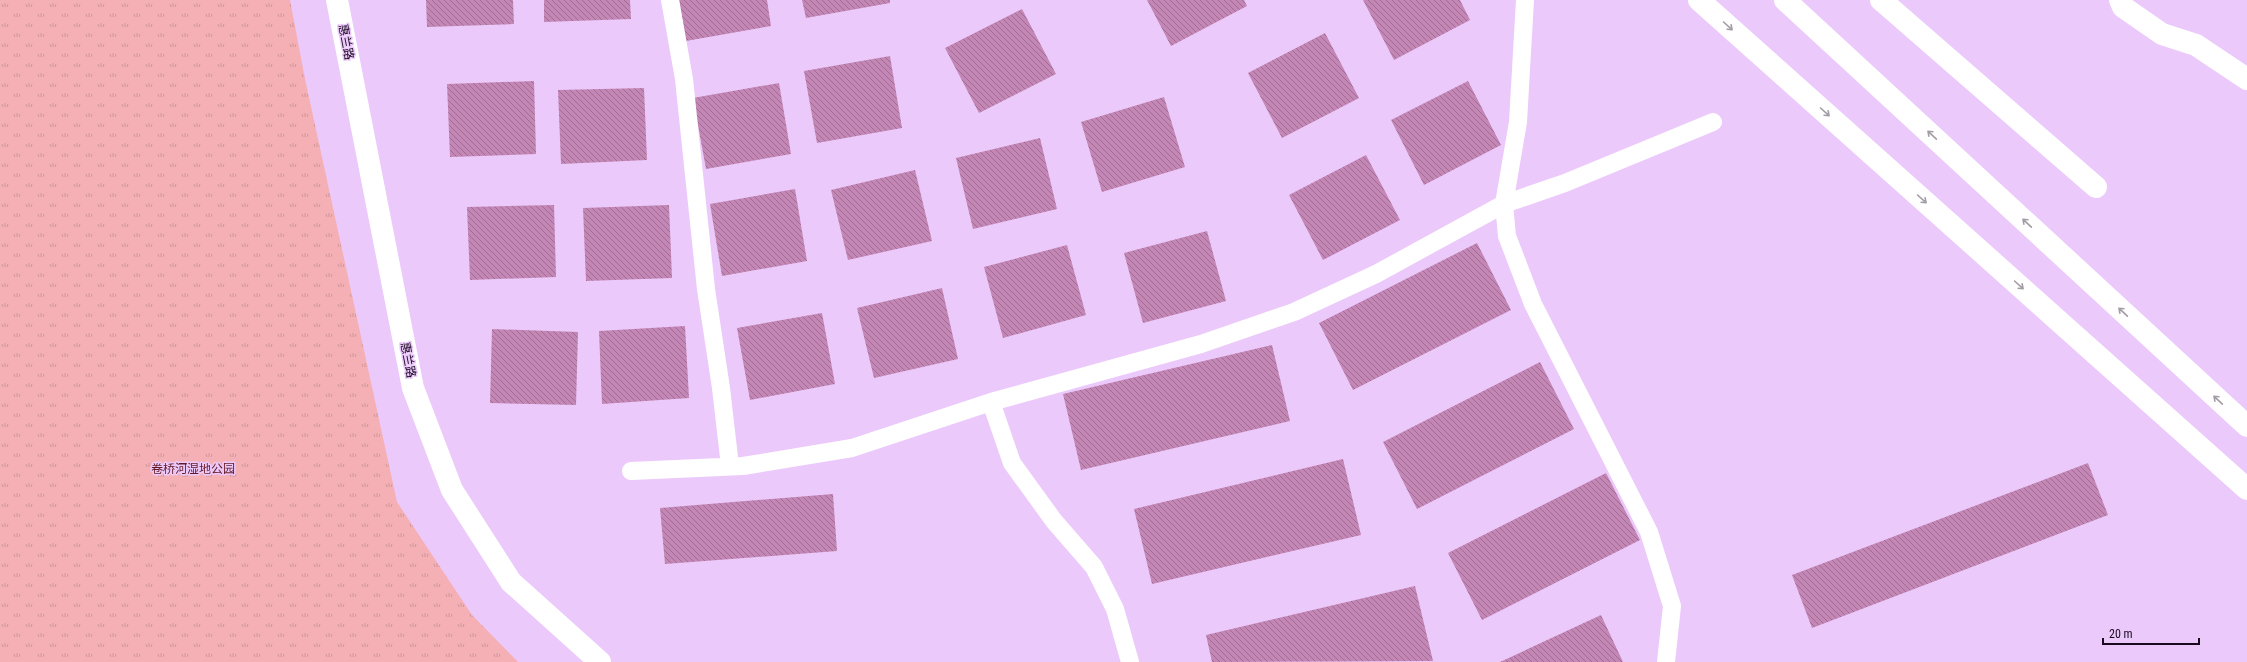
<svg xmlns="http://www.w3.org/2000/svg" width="2247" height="662" viewBox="0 0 2247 662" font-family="'Roboto Condensed','Noto Sans SC',sans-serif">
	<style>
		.park { fill: url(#park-tufts) }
		.building { fill: url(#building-back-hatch) }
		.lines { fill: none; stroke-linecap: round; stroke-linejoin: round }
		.lane { stroke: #fff; stroke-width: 18 }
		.street { stroke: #fff; stroke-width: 22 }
		.secondary { stroke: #fff; stroke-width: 22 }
		.oneway { stroke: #a39da5 }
		.labels { text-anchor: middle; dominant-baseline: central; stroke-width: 3; stroke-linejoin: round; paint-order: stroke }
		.street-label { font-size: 12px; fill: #18091e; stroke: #ecc9fb }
		.park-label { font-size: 12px; fill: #631a25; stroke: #ecc9fb }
	</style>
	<defs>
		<pattern id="park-tufts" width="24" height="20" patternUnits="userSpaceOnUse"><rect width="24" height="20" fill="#f4b0b4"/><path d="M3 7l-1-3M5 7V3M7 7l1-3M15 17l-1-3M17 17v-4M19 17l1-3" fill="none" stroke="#d0969a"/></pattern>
		<pattern id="building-back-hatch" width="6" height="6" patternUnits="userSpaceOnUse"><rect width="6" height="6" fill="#c487b5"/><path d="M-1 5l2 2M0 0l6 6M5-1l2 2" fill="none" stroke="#9e6d93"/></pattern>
	</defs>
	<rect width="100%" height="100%" fill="#ecc9fb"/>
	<!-- park -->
	<path class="park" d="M0 0H290L305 79 397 502 472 615 518 662H0Z"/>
	<!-- building -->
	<path class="building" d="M426 0H513L514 24 427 27Z
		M544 0H630L631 19 544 22Z
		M679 0H767L771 26 686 41Z
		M802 0H890V3L806 18Z
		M1147 0H1244L1247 6 1171 46Z
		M1363 0H1460L1470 20 1394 60Z
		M1022 9 1056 74 979 113 945 48Z
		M1325 33 1359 98 1282 138 1248 73Z
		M890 56 902 128 817 143 804 71Z
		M534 81 536 154 450 157 447 84Z
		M1468 81 1501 145 1424 185 1391 120Z
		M779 83 791 154 706 169 693 98Z
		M644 88 647 160 561 164 558 90Z
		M1164 97 1185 167 1102 192 1081 122Z
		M1040 138 1057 209 973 229 956 158Z
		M1366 155 1400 220 1323 260 1289 195Z
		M915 170 932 241 848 260 831 190Z
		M795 189 807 261 722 276 710 204Z
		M554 205 556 277 470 280 467 207Z
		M669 205 672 278 586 281 583 208Z
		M1207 231 1226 301 1143 323 1124 253Z
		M1477 243 1511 310 1353 390 1319 323Z
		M1067 245 1086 315 1003 338 984 267Z
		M942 288 958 359 874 378 857 308Z
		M822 313 835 384 750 400 737 328Z
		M685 326 689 398 602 404 599 331Z
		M492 329 578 332 576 405 490 403Z
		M1272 345 1290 421 1081 470 1063 394Z
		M1540 362 1574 429 1417 509 1383 442Z
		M1343 459 1361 535 1152 584 1134 509Z
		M2088 463 2108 515 1812 628 1792 575Z
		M1606 473 1640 540 1482 620 1448 553Z
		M833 494 837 551 665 564 660 508Z
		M1415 586 1433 661 1212 662 1206 635Z
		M1601 615 1623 662H1500Z"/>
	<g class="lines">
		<!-- lane -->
		<path class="lane" d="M670 0 684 79 706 289 721 388 730 466
			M1525 0 1518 122 1504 204 1507 236 1533 304 1649 532 1672 606 1666 662
			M991 402 1012 463 1054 521 1094 567 1115 609 1130 662
			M631 471 743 466 852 448 991 402 1201 344 1294 312 1376 274 1504 204 1565 183 1713 122"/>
		<!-- street -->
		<path class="street" d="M1881 0 2096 187
			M2120 0 2123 7 2162 34 2196 45 2247 79"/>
		<!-- secondary -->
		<path class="secondary" d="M337 0 413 388 452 490 511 582 600 662
			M1699 0 2247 489
			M1785 0 2247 426"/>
	</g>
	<!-- one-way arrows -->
	<defs><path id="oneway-shaft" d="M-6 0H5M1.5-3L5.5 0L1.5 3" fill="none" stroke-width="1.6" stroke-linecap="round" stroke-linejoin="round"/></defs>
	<g class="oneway">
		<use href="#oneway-shaft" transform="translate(1728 26) rotate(42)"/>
		<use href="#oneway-shaft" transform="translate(1825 112) rotate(42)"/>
		<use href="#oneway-shaft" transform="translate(1932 135) rotate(-137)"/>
		<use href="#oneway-shaft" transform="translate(1922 199) rotate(42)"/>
		<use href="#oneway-shaft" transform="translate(2027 223) rotate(-137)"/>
		<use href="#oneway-shaft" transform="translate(2019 285) rotate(42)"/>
		<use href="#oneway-shaft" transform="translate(2123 312) rotate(-137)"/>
		<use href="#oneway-shaft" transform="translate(2218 400) rotate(-137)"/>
	</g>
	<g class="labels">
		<!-- street labels -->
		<g class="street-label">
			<text transform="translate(346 42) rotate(79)">惠兰路</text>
			<text transform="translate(408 360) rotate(79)">惠兰路</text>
		</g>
		<!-- park labels -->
		<g class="park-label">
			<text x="193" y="469">卷桥河湿地公园</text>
		</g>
	</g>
	<!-- scale -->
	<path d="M2103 638v6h96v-6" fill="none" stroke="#18091e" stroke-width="2"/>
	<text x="2109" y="638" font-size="12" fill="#18091e" stroke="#ecc9fb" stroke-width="3" paint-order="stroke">20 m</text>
</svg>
